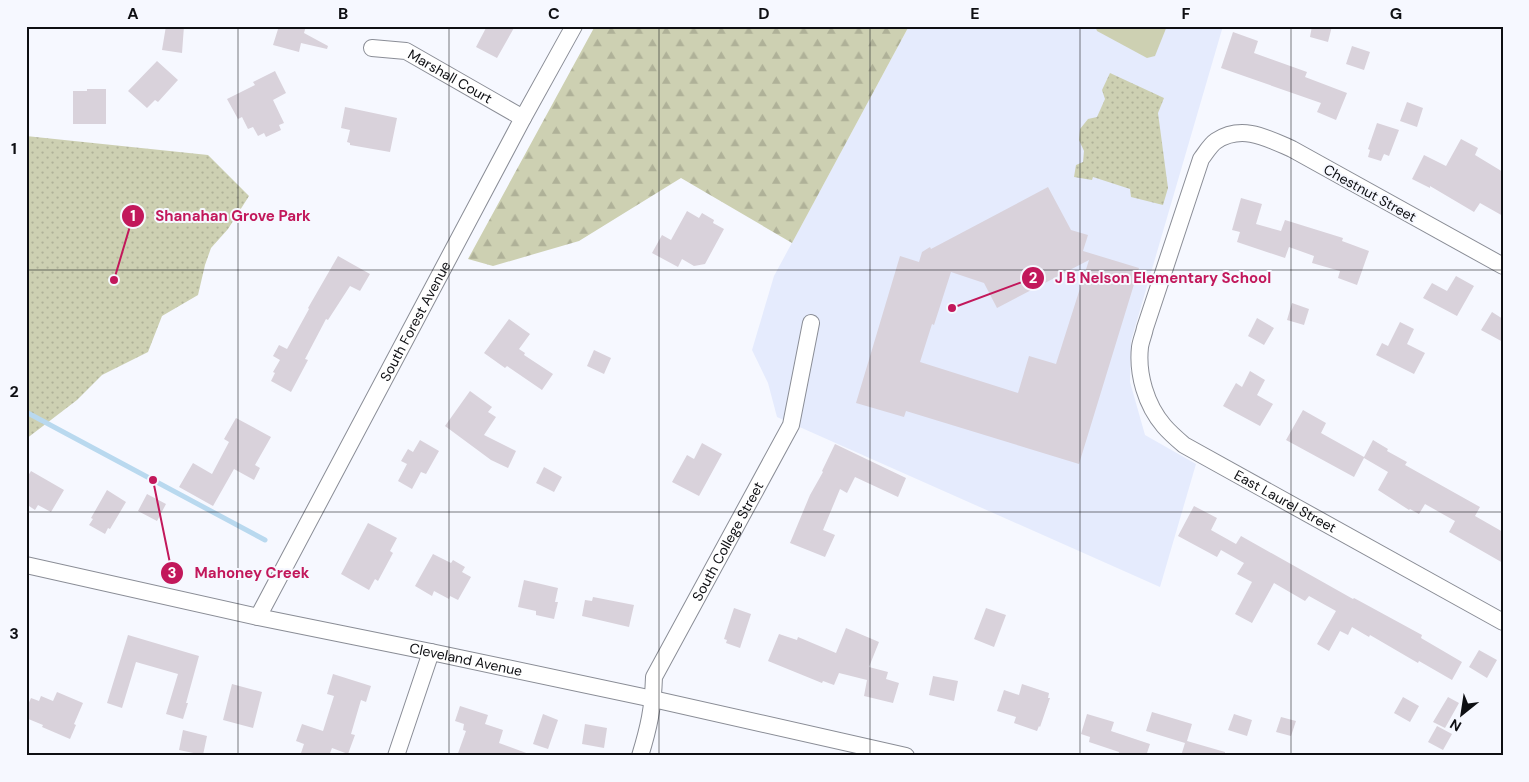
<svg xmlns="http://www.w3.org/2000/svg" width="1529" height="782" viewBox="0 0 1529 782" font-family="'DM Sans',sans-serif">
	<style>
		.built { fill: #e5ebfd }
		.green { fill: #cdd0b2 }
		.forest { fill: url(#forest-firs) }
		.park { fill: url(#park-dots) }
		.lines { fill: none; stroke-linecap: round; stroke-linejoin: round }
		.stream { stroke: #b9d9ef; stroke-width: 5 }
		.building { fill: #d9d2db; fill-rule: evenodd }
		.street-casing { stroke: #8a8d96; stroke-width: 18 }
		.street { stroke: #fff; stroke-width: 16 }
		.grid { fill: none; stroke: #0e0f13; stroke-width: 1; stroke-opacity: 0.55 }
		.labels { text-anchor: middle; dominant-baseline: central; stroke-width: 4; stroke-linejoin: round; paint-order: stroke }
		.street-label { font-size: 14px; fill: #0e0f13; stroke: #f6f8ff }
		.leader { fill: none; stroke: #c2185b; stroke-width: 2 }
		.callout-dot { fill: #c2185b; stroke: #f6f8ff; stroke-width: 2 }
		.mark-label { font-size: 15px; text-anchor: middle; font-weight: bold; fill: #fff }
		.callout-label { font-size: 15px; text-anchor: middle; font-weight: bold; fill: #c2185b; stroke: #f6f8ff; stroke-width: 4; stroke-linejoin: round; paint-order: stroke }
		.neatline { fill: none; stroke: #0e0f13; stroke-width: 2 }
		.grid-label { font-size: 16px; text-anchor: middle; font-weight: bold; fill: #0e0f13 }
	</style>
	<defs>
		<pattern id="forest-firs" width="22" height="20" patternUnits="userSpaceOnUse" patternTransform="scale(1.25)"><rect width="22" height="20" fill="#cdd0b2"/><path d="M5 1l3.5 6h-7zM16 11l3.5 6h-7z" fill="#afb198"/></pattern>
		<pattern id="park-dots" width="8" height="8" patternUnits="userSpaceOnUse" patternTransform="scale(1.25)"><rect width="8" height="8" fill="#cdd0b2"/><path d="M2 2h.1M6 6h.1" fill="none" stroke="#afb198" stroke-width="1.8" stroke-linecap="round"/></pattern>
	</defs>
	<rect width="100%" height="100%" fill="#f6f8ff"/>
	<!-- built -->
	<path class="built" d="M909 26H1223L1131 341 1130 382 1145 435 1196 464 1160 587 777 417 768 383 752 350 774 276Z"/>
	<!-- green -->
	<path class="green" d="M1095 26H1167L1155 56 1147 58 1097 31Z"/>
	<!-- forest -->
	<path class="forest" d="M595 26H909L792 243 681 178 579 241 493 266 468 259Z"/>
	<!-- park -->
	<path class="park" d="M1110 73 1164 98 1158 113 1168 188 1163 205 1131 197 1130 189 1093 177 1092 180 1074 177 1076 165 1083 162 1084 151 1079 140 1080 129 1088 119 1097 117 1105 99 1102 90Z
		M26 136 208 155 249 196 228 229 211 248 205 265 198 295 162 316 148 352 102 375 77 400 26 439Z"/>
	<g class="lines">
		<!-- stream -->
		<path class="stream" d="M26 412 265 540"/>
	</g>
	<!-- building -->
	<path class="building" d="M166 26H184L182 53 162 50Z
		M279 26H306L304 33 328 46 327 49 301 43 299 52 273 45Z
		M487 26H515L497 58 476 47Z
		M1312 26H1332L1328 42 1310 37Z
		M1233 32 1258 41 1254 53 1307 72 1305 77 1347 93 1336 120 1317 112 1321 103 1221 68Z
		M1352 46 1370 52 1364 70 1346 64Z
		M157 61 178 80 158 102 155 100 147 108 128 91Z
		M275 71 286 93 273 100 284 123 279 125 281 130 266 137 264 133 258 136 253 127 248 129 242 117 238 119 227 99 255 85 253 82Z
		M87 89H106V124H73V91H87Z
		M1407 102 1423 108 1417 127 1400 121Z
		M345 107 397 118 390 152 350 145V143L347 142 350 130 341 128Z
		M1377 123 1399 130 1389 156 1384 154 1381 161 1368 157 1370 150 1368 149Z
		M1461 139 1478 148 1475 155 1503 172V216L1480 203 1474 212 1430 186V188L1412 179 1424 155 1446 166Z
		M1048 187 1071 230 1088 235 1083 251 1139 268 1079 464 906 411 904 417 856 403 900 256 919 262 922 252 930 247 931 249ZM1089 260 1056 364 1029 356 1018 393 920 362 932 324 934 325 951 272 984 283 997 308Z
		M1241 198 1262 204 1256 224 1281 231 1285 220 1343 238 1342 241 1369 251 1357 285 1338 278 1340 271 1312 263 1314 256 1289 247 1285 258 1237 242 1240 232 1232 230Z
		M687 211 699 218 702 213 714 220 713 223 724 229 705 264 694 266 682 259 678 267 652 253 662 235 671 240Z
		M338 256 370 274 360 291 350 286 328 320 326 319 305 359 308 360 291 392 271 381 275 373 273 372 280 360 273 356 279 345 287 349 309 309 308 308Z
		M1456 276 1474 286 1457 316 1423 298 1432 283 1447 291Z
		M1292 303 1309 309 1304 325 1287 320Z
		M1492 312 1503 319V342L1481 330Z
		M1257 318 1274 328 1264 345 1248 336Z
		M509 319 530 334 519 349 525 353 524 355 553 374 542 390 507 366 505 368 484 353Z
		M1400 322 1414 329 1407 344 1425 353 1414 374 1376 355 1382 343 1388 346Z
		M594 350 611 358 604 374 587 366Z
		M1250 371 1265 380 1257 395 1273 404 1260 426 1223 406 1236 383 1242 387Z
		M470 391 492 407 488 412 496 417 484 435 516 451 508 468 491 460 445 426Z
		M1303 410 1326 423 1321 433 1364 457 1373 440 1388 449 1387 451 1407 462 1405 465 1480 507 1475 516 1503 532V563L1449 532 1455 521 1425 504 1419 514 1410 509 1409 510 1378 490 1388 472 1364 458 1354 477 1286 440Z
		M236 418 271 437 255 465 260 468 254 480 234 469 213 506 179 487 193 463 212 474 229 442 224 439Z
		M420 440 439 451 426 474 421 472 412 489 398 481 407 464 401 461 408 449 413 452Z
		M702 443 722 454 699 496 672 482 687 455 694 459Z
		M835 444 906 478 898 497 855 477 847 493 840 489 823 530 835 535 825 557 790 543 810 495 823 472 822 471Z
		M544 467 562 477 554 492 536 483Z
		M31 471 64 490 51 512 38 505 35 510 26 504V479Z
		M107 490 126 502 110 529 108 528 105 534 89 525 93 519 91 518Z
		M147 494 166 504 157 521 138 511Z
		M1194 506 1217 518 1211 530 1236 544 1241 536 1353 599 1354 598 1422 635 1421 638 1462 662 1452 680 1419 661 1418 663 1370 635 1369 637 1352 627 1348 635 1340 631 1329 651 1317 644 1336 611 1309 596 1305 601 1274 583 1252 623 1235 614 1252 582 1237 574 1244 563 1221 550 1217 557 1178 536Z
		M368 523 397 538 390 551 393 553 378 581 375 579 369 590 341 574Z
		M433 554 451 563 453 560 465 567 462 572 471 577 458 600 450 596 449 599 434 591 432 596 415 586Z
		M524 580 558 588 555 602H558L554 619 536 615V611L518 607Z
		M593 597 634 605 629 627 582 616 585 600 592 601Z
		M734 608 751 614 740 648 726 643 727 640 724 639Z
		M986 608 1006 615 994 647 974 639Z
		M846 628 879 642 869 667 888 672 886 679 899 683 893 703 864 696 867 680 839 673 834 685 823 681 822 683 768 661 779 634 797 640 798 637 836 653Z
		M128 635 199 656 186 703H188L183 719 166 714 178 674 136 662 122 708 107 703Z
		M1479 650 1497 660 1487 678 1469 667Z
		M333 674 371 686 366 702 361 700 351 734 355 735 348 754 332 748 329 756H300L304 744 296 741 302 724 323 731 334 696 327 694Z
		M933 676 958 681 954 701 929 695Z
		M232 684 262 692 253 728 223 720Z
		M1022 684 1049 693 1048 698H1050L1040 727 1039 726 1037 731 1014 723 1016 717 997 711 1004 690 1019 695Z
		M57 692 83 703 74 724 76 725 70 739 42 727 43 725 26 718V709L31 698 39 701 41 696 53 701Z
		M1403 697 1419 706 1410 722 1394 713Z
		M1448 697 1459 703 1445 728 1433 722Z
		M460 706 488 715 485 724 503 730 499 743 529 754V756H457L466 731 463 730 464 724 455 721Z
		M1152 712 1192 724 1187 741 1225 752V756H1181L1185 743 1146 731Z
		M543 714 558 720 548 749 533 744Z
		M1087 714 1114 722 1111 731 1150 744 1146 756H1118L1119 752 1089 742 1090 737 1081 734Z
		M1234 714 1252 720 1247 736 1228 730Z
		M1281 717 1296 721 1291 736 1276 732Z
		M585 724 607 728 604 748 582 744Z
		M1437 726 1452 734 1443 750 1428 742Z
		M183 730 207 736 203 755 179 750Z"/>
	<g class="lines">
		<defs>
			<g id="street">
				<path id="s1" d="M372 48 406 51 523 118"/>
				<path id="s2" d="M1503 266 1292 149C1267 138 1242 124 1216 141 1210 145 1205 154 1201 159L1145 328C1144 334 1141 340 1140 347 1137 374 1146 405 1164 426 1170 433 1177 439 1184 445L1503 622"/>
				<path id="s3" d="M26 565 258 617 431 652 653 699 906 756"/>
				<path id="s4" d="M258 617 523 118 574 26"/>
				<path d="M396 756 431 652"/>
				<path id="s5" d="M640 756C649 727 653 708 654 677L791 425 811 323"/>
			</g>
		</defs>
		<!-- street casing -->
		<use href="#street" class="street-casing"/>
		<!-- street -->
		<use href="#street" class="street"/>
	</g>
	<!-- grid -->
	<path class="grid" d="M238 26V756M449 26V756M659 26V756M870 26V756M1080 26V756M1291 26V756M26 270H1503M26 512H1503"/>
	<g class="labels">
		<!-- street labels -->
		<g class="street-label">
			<text stroke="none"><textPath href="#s1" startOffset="85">Marshall Court</textPath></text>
			<text transform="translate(1370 193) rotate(29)">Chestnut Street</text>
			<text stroke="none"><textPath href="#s4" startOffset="335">South Forest Avenue</textPath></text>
			<text stroke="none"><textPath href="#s2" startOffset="771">East Laurel Street</textPath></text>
			<text stroke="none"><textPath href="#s5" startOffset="235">South College Street</textPath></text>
			<text stroke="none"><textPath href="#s3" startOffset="450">Cleveland Avenue</textPath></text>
		</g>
	</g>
	<!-- callouts -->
	<path class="leader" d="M114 280L133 216M952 308L1033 278M153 480L172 573"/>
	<g class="callout-dot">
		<circle cx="114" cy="280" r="5"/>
		<circle cx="952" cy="308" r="5"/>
		<circle cx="153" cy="480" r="5"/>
		<circle cx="133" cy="216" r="12"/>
		<circle cx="1033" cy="278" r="12"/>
		<circle cx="172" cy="573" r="12"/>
	</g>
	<g class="mark-label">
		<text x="133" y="221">1</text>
		<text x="1033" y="283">2</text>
		<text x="172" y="578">3</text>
	</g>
	<g class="callout-label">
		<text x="233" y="221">Shanahan Grove Park</text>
		<text x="1163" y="283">J B Nelson Elementary School</text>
		<text x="252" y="578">Mahoney Creek</text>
	</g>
	<!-- border -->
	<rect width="1529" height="782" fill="none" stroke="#f6f8ff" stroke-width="55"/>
	<!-- north arrow -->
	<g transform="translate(1462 714) rotate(210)" stroke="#f6f8ff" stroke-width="4" paint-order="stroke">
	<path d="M0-4L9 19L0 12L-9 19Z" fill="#0e0f13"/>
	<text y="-8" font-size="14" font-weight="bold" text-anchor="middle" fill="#0e0f13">N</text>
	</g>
	<rect x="28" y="28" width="1474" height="726" class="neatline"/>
	<g class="grid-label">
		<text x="133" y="19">A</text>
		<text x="343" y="19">B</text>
		<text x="554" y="19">C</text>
		<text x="764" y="19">D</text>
		<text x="975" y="19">E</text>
		<text x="1186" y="19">F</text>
		<text x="1396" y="19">G</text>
		<text x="14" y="154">1</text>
		<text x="14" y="397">2</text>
		<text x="14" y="639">3</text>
	</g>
</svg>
